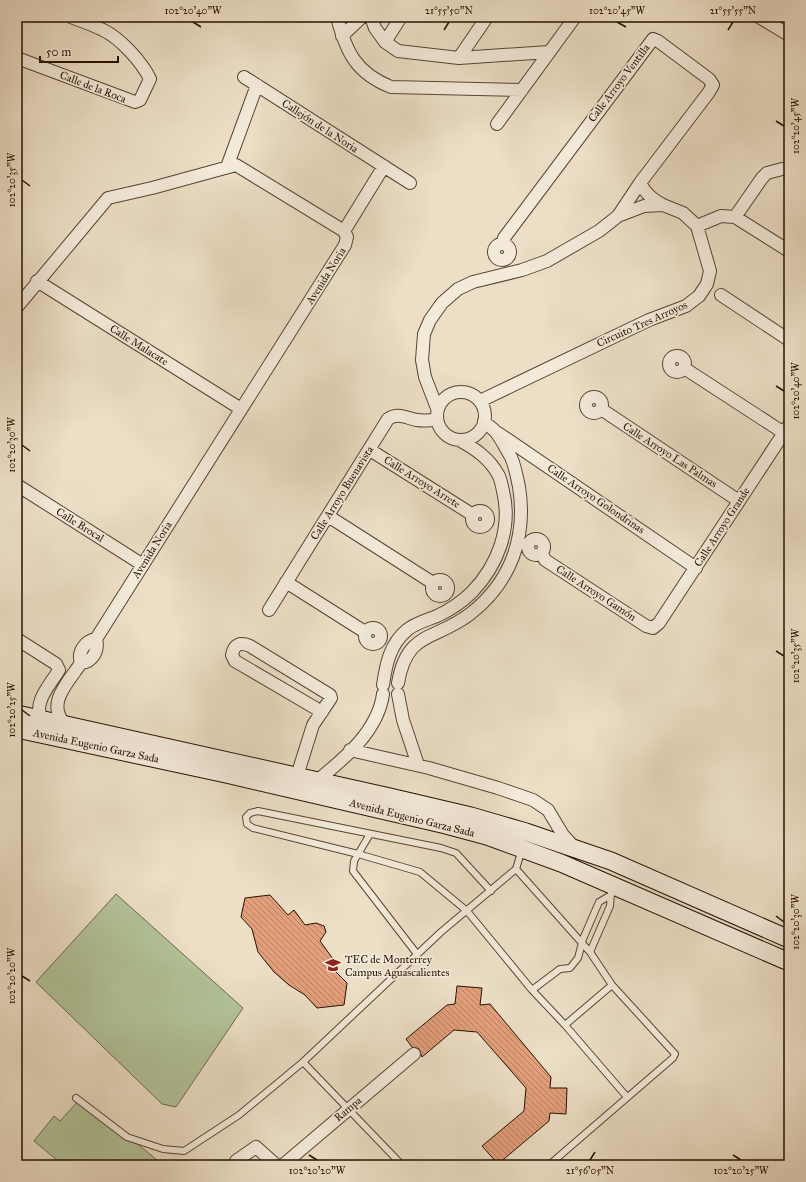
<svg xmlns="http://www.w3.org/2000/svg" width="806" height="1182" viewBox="0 0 806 1182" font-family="'IM FELL Great Primer',serif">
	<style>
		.park { fill: #b2c399; stroke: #6c6a4c }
		.building { fill: url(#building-back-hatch); stroke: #261100 }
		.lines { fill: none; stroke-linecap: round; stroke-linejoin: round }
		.lane-casing { stroke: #584432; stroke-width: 8 }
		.street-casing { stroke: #584432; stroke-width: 14 }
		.secondary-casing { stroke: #261100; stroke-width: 19 }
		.lane { stroke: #f3eada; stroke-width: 6 }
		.street { stroke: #f3eada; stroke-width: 12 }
		.secondary { stroke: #f3eada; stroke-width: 17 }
		.ticks { fill: none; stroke: #261100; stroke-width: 1.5 }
		.labels { text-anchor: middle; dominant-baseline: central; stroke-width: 3.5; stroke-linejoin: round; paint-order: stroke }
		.street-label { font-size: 11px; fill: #261100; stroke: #f3eada }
		.poi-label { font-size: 11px; fill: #261100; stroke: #f3eada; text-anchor: start }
		.neatline { fill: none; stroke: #261100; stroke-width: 1.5 }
		.ticks-label { font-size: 10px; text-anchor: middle; fill: #261100 }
	</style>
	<defs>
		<pattern id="building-back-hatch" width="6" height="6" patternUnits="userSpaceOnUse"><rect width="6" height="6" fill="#e39f7b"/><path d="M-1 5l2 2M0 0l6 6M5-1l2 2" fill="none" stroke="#b88062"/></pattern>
	</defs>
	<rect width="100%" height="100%" fill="#ecdfc6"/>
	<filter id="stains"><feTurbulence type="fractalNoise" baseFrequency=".005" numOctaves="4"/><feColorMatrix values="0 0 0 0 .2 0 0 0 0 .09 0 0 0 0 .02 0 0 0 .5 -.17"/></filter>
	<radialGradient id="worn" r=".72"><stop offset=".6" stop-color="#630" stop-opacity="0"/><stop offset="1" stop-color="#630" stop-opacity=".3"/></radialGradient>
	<!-- park -->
	<path class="park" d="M116 894 243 1008 176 1107 162 1104 36 982Z
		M81 1098 157 1160 153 1165H63L34 1141 54 1116 60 1121Z"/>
	<!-- building -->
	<path class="building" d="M270 895 288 915 294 910 305 925 316 923 324 926 326 932 320 941 333 959 328 964 347 983 344 1005 317 1008 305 995 289 985 274 972 258 952 252 929 241 917 245 898Z
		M457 986 482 988 480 1005 490 1004 551 1077 550 1088H567L566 1114 550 1113 549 1121 498 1164 482 1146 524 1111 526 1088 477 1032 454 1030 422 1057 419 1049 412 1047 406 1039 447 1005 455 1004Z"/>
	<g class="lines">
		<defs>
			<path id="lane" d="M370 834 354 861 353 871 417 954
				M516 869 590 952 612 985 675 1054 673 1058 549 1165
				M491 891 456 853 441 848 258 811 250 813 246 817 247 824 253 828 358 854 420 872 467 911 532 990 565 1025 627 1097
				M590 952 610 906 611 893
				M532 990 560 969 570 968 578 958 583 939 599 902 611 895
				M565 1025 612 985
				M303 1062 402 1165
				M76 1098 127 1137 163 1149 184 1151 239 1115 303 1062 441 932 516 869 522 849"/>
			<path id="street" d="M337 17C346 52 356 73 391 87L522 90
				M371 17 375 28 385 42 398 51 459 58 549 52
				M759 17 789 35
				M342 36 362 17
				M385 42 401 17
				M17 58 135 102 140 100 150 79C142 62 120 38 103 30 93 25 82 21 71 17
				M459 58 487 17
				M244 77 410 183
				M497 124 575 17
				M227 167 257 85
				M640 183C646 194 652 199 663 205
				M735 217 762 178 767 173 782 169
				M697 226 721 216 735 217 789 251
				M344 231 384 166
				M503 243 504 238 653 39 658 41 709 79 713 85 709 92 640 183 618 216
				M494 252a8 8 0 1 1 16 0a8 8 0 1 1-16 0Z
				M37 281 241 409
				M721 295 789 340
				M17 307 108 198 152 188 236 165 344 231 347 237 345 245 96 639C99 650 93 662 81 663 69 681 45 704 65 724
				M669 364a8 8 0 1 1 16 0a8 8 0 1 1-16 0Z
				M684 368 784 433
				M437 416a24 24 0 1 1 48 0a24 24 0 1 1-48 0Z
				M586 405a8 8 0 1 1 16 0a8 8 0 1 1-16 0Z
				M437 408 425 377 422 360 424 334 430 320 442 303 458 289 473 282 522 270 547 261 599 231 618 216 644 206 663 205 683 213 697 226 710 271 707 284 699 296 686 306 649 320 480 401
				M601 409 739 501
				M498 433 696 568
				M370 450 473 515
				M17 485 143 565
				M472 519a8 8 0 1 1 16 0a8 8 0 1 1-16 0Z
				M328 516 433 583
				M528 547a8 8 0 1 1 16 0a8 8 0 1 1-16 0Z
				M542 553 545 560 646 626 653 628 659 623 789 425
				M432 588a8 8 0 1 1 16 0a8 8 0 1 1-16 0Z
				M286 582 365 632
				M269 610 388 419C398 412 406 418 417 420 423 421 430 420 437 420
				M365 636a8 8 0 1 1 16 0a8 8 0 1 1-16 0Z
				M17 639 56 664 59 670C50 685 32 703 42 720
				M81 663C77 652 85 641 96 639
				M398 683C407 630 435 641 470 614 511 582 527 537 519 487 517 477 515 466 511 457 506 449 501 438 495 431 491 427 487 425 484 421
				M383 685C386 664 390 644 407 630 415 623 427 620 437 616 450 610 462 602 472 592 498 565 512 528 503 491 502 486 501 481 499 476 490 459 476 449 459 440
				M398 694 403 720 418 765
				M350 750 429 768 498 788 533 800 548 810 563 835 574 847
				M297 776 313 725 331 698 330 695 250 646C240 642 234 644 232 655L235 661 322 712
				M318 780C345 758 378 731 383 694
				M236 1161 256 1147 276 1165
				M283 1165 414 1054"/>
			<path id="secondary" d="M17 714 390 797 471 816 526 832 611 861 789 939
				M17 729 226 774 446 825 487 836 561 863 789 962"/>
		</defs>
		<!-- lane casing -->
		<use href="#lane" class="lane-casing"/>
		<!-- street casing -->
		<use href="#street" class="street-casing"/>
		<!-- secondary casing -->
		<use href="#secondary" class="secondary-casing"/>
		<!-- lane -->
		<use href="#lane" class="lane"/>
		<!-- street -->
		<use href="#street" class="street"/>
		<!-- secondary -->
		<use href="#secondary" class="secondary"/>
	</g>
	<!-- ticks -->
	<path class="ticks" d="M193 22 201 27M617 22 626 27M444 30 449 22M728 30 733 22M776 121 784 126M22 180 30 186M776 386 784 391M22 445 30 451M776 651 784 656M22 710 30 716M776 916 784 922M22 976 30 981M309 1155 317 1160M733 1155 741 1160M590 1160 595 1152"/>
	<!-- icons -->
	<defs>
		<symbol id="university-bare" viewBox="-9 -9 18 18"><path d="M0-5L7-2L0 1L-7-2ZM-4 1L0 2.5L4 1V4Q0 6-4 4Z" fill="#8f2418" stroke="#f3eada" stroke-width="2.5" paint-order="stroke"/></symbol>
	</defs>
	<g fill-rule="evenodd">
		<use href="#university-bare" x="322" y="954" width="22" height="22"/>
	</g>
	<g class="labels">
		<!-- street labels -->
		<g class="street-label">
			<text transform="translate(619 83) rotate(-53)">Calle Arroyo Ventilla</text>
			<text transform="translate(93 87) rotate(21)">Calle de la Roca</text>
			<text transform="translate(320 126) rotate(33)">Callejón de la Noria</text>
			<text transform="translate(326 276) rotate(-58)">Avenida Noria</text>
			<text transform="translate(642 324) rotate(-24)">Circuito Tres Arroyos</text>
			<text transform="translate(139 345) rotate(32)">Calle Malacate</text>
			<text transform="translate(670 455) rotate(33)">Calle Arroyo Las Palmas</text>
			<text transform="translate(422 482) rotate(32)">Calle Arroyo Arrete</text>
			<text transform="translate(342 493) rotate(-58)">Calle Arroyo Buenavista</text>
			<text transform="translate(596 499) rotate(34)">Calle Arroyo Golondrinas</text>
			<text transform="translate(80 525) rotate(32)">Calle Brocal</text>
			<text transform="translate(722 527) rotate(-57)">Calle Arroyo Grande</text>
			<text transform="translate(152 550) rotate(-58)">Avenida Noria</text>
			<text transform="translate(596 593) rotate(33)">Calle Arroyo Gamón</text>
			<text transform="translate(96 746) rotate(12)">Avenida Eugenio Garza Sada</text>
			<text transform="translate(412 818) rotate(14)">Avenida Eugenio Garza Sada</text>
			<text transform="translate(348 1109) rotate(-40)">Rampa</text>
		</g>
		<!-- poi labels -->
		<g class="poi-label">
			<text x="345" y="959">TEC de Monterrey<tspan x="345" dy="13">Campus Aguascalientes</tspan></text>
		</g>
	</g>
	<!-- margin -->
	<rect width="806" height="1182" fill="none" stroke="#ecdfc6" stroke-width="44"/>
	<!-- scale -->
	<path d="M40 56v6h78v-6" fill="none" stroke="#261100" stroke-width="2"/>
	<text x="46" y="56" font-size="12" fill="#261100" stroke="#f3eada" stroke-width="3" paint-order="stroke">50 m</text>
	<rect x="22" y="22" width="762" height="1138" class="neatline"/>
	<g class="ticks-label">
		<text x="193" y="14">102°20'40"W</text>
		<text x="449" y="14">21°55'50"N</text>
		<text x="617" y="14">102°20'45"W</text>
		<text x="733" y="14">21°55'55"N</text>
		<text transform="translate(795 126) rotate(-90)" y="4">102°20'45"W</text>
		<text transform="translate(11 180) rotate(-90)" y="4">102°20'35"W</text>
		<text transform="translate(795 391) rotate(-90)" y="4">102°20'40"W</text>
		<text transform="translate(11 445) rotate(-90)" y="4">102°20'30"W</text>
		<text transform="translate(795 656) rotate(-90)" y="4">102°20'35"W</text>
		<text transform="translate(11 710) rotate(-90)" y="4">102°20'25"W</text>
		<text transform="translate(795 922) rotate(-90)" y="4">102°20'30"W</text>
		<text transform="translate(11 976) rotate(-90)" y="4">102°20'20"W</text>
		<text x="317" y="1174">102°20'20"W</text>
		<text x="590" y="1174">21°56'05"N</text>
		<text x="741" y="1174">102°20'25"W</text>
	</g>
	<rect width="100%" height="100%" filter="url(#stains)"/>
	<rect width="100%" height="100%" fill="url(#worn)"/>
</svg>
